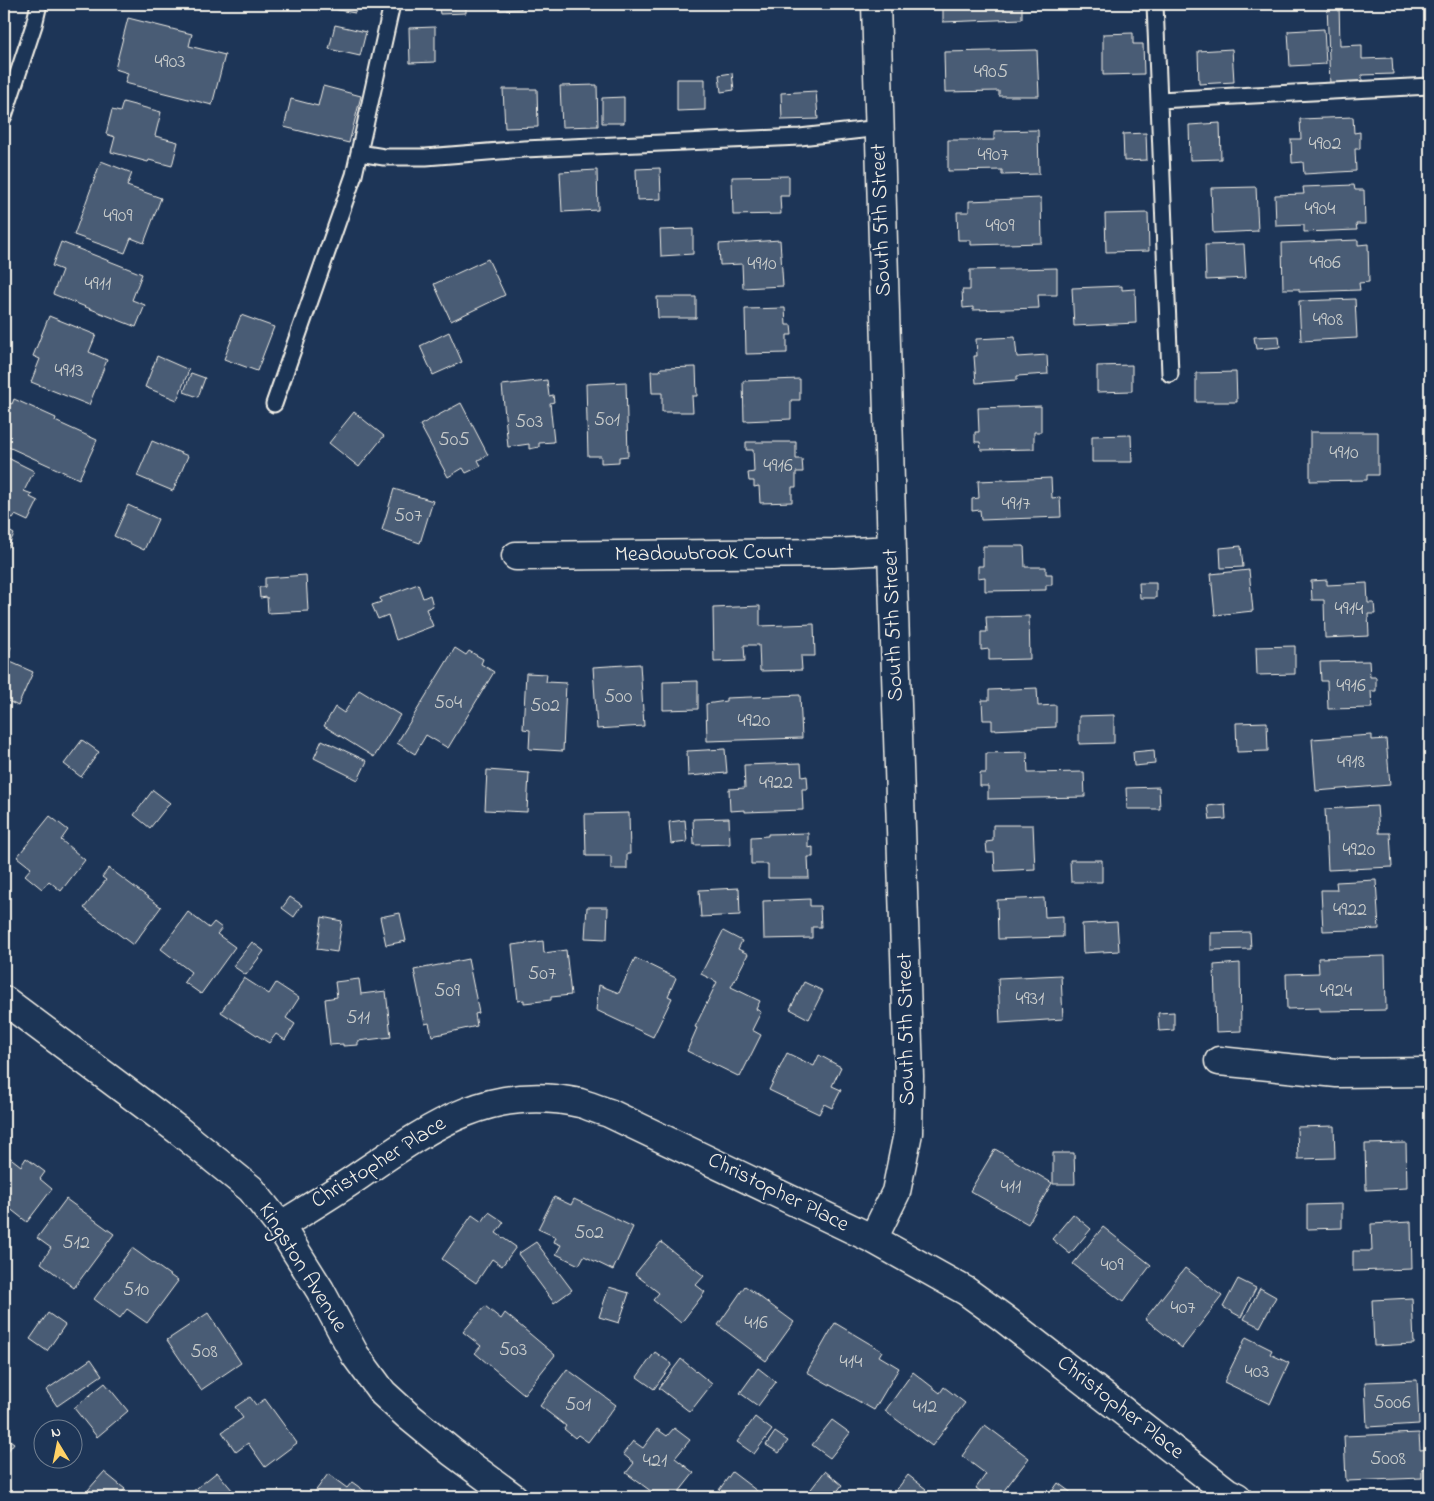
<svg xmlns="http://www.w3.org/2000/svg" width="1434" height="1501" viewBox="0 0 1434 1501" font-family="'Indie Flower',sans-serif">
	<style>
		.building { fill: #485b74; stroke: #f4f1e8 }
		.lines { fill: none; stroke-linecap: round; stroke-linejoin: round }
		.lane-casing { stroke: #f4f1e8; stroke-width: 19 }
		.street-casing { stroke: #f4f1e8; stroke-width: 31 }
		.lane { stroke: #1d3557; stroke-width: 15 }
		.street { stroke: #1d3557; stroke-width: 28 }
		.labels { text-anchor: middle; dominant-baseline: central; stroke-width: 4.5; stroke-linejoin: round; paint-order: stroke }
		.number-label { font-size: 20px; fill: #c9cccb }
		.street-label { font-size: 22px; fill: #f4f1e8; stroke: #1d3557 }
	</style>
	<rect width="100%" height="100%" fill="#1d3557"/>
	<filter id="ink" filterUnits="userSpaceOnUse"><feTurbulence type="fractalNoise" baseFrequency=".02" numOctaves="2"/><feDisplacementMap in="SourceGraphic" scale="10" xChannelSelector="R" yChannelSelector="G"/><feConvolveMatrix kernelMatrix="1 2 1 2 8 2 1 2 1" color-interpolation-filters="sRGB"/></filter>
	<g filter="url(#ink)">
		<!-- building -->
		<path class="building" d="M305 4H356L355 13Z
			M429 4H476V7H466V13L440 14 439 8H430Z
			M483 4H521V9L500 10 499 5 483 6Z
			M943 4H1022V19L943 22Z
			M1327 4H1339L1340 46 1362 45V59L1392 58 1393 74 1362 75V84L1330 86Z
			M128 18 192 34 189 46 225 55 212 105 125 83 128 73 115 69Z
			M335 25 366 32 360 56 329 49Z
			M435 27V62L410 63 409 28Z
			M1324 29 1326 64 1290 66 1288 31Z
			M1133 33V44H1143L1144 74 1103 75V34Z
			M1232 49 1234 82 1199 84 1198 51Z
			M1037 50 1039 96H999V91L945 92 944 52Z
			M732 73 734 90 721 92 719 75Z
			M677 79H705V110L677 111Z
			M597 85 598 126 562 127 560 86Z
			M323 86 361 96 349 143 284 127 291 99 318 106Z
			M503 89H537L538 127 505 128Z
			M816 91 818 119 782 120 781 93Z
			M624 97V123H602V98Z
			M123 102 161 112 155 136 178 142 172 166 149 160 148 162 111 152 115 137 106 134 112 110 120 112Z
			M1353 117 1354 133 1360 132V149H1355L1356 171 1304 174 1303 162 1292 163 1291 139H1301L1300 119Z
			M1220 123 1221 159 1190 160 1189 125Z
			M1038 130 1039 174 1002 175V170L948 171V140H994V131Z
			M1146 133 1147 160 1124 161 1123 134Z
			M101 161 132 173 127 186 161 198 144 243 131 238 125 253 74 235Z
			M660 168 661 199 637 200 636 169Z
			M597 170 598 210 562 212 560 172Z
			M789 176V196H780L781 214 733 215 732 177Z
			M1354 185 1355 190H1364L1365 224H1356L1357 230 1304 232V225L1276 226 1275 195 1304 194 1303 187Z
			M1256 187 1258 231 1213 233 1211 188Z
			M1041 198 1042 243 971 245V240H958L957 212H969V201Z
			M1148 213 1149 251 1106 252 1105 214Z
			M693 229V254L661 256 660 230Z
			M780 240 783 286 743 288 742 264 720 265 719 244Z
			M1358 240V245L1368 244 1369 282 1359 283 1360 290 1299 292V289H1283L1282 243Z
			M61 242 142 274 132 300 145 305 136 327 53 294 62 270 52 266Z
			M1244 244 1246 278 1206 280 1205 245Z
			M488 259 505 295 451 321 434 284Z
			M1057 268V295H1038L1039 308 973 310V307L963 308 962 290H970V270Z
			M1122 286V290L1135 289 1136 323 1074 326 1072 288Z
			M657 297H696V318H658Z
			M1355 299 1357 338 1301 341 1299 301Z
			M785 308 786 325H791L792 335H787V353L746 354 745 309Z
			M241 315 274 327 257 371 224 359Z
			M49 316 96 335 89 352 107 360 89 405 31 382 40 359 33 356Z
			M449 332 462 362 433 375 420 346Z
			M1279 336 1280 347 1256 349 1254 337Z
			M1015 337 1017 357 1047 355 1048 374 1017 376V380L976 383 974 356H977L976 339Z
			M157 356 189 370 177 400 145 387Z
			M1132 365V391L1097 392V366Z
			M696 367 697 396H692L693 412H662V393H652L651 371H660L661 368Z
			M1236 372 1237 402H1196V373Z
			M191 373 205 378 198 397 184 392Z
			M800 379V400H791V419L744 421 743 381Z
			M547 380 549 396 553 395 554 402 550 403 554 442 539 443V447L529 449V444L508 447 502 385Z
			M626 382 628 456 619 457V462L601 463V456H588L586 384Z
			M14 399 56 418 55 421 97 440 79 479 4 445V401L12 404Z
			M461 403 488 455 478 460 481 466 466 473 463 468 448 477 420 425Z
			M1041 406V432H1034V449L981 450 980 442H975V432H979L978 408Z
			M354 412 384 436 359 467 329 443Z
			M1310 432H1378V475H1367V480L1310 481Z
			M1131 435 1132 462H1092V436Z
			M152 441 188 456 173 491 137 476Z
			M746 442H796V459H802L803 472H796V487H792V502L760 503 759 486 754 487V481H749L748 473 754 472 753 450H746Z
			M4 456 34 471 24 491 32 494 30 497 38 501 28 521 15 515 13 518 4 514Z
			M1051 478 1052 498 1060 497 1061 517 981 520 980 510 972 511V499L979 498 978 481Z
			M394 489 433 501 420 543 382 530Z
			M128 505 158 519 144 550 114 536Z
			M4 528 14 534 4 555Z
			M983 546H1024L1025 567H1046V574H1052V585H1046V590L985 591V577L978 578V566H983Z
			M1241 546 1243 567 1221 568 1220 548Z
			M1249 570 1253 611 1215 615 1211 574Z
			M306 575 308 611 268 613 267 597 260 598 259 587H265V578Z
			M1327 580V585L1367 583 1368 603H1374L1375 614H1368L1369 636 1325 638 1324 600H1312L1311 581Z
			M1139 583H1156V598H1140Z
			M418 584 423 598 430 595 433 606 426 609 433 626 396 640 388 615 378 619 372 605 381 602 380 598Z
			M760 606V626L814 624 815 656H801L802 670 760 671 759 645H744L745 661 714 662 713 608Z
			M1029 616 1030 659 989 660V649L981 650V632H987L986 617Z
			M4 644 11 647 6 660 33 672 18 706 4 699Z
			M1295 646V674L1257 675 1256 647Z
			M455 648 466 655 469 651 483 659 481 664 494 672 448 748 426 735 415 754 397 743Z
			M1369 661 1370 677H1376V691H1371L1372 708 1328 709 1327 681H1321L1320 662Z
			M640 664 644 726 597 729 593 667Z
			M526 673 547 674 546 682 566 683 563 751 529 749 530 730 523 729Z
			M698 681V709L663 710V682Z
			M1037 688 1038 706 1056 705V727L992 730V720H983L982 700H989V690Z
			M359 690 400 715 374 757 324 726 335 707 344 713Z
			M800 695 802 738 707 741 706 704 726 701V698Z
			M1114 715V743L1079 744V716Z
			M1267 722 1268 751 1237 752 1236 723Z
			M1372 735V740L1386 739 1390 785 1316 791 1312 739Z
			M82 740 99 752 81 777 64 764Z
			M322 740 367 761 358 780 314 758Z
			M725 749 727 773 688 776 687 751Z
			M1154 750 1155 764 1134 766 1133 752Z
			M1027 752 1028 773 1084 772 1085 797 988 799V786H980V773H986V753Z
			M801 763 802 777 807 776 808 789H802L803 810 745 812V810L730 811 729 789 745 788 744 765Z
			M487 770 529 773 527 812 485 810Z
			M1159 787 1160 809H1127L1126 788Z
			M153 790 170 803 150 828 134 815Z
			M1225 804 1226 819 1210 820 1208 806Z
			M1377 806 1379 833H1390L1392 867 1328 870 1325 809Z
			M629 813 630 854H627V869H611V856H586L585 814Z
			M50 816 68 830 61 840 85 860 61 891 49 881 42 889 25 875 31 868 17 857Z
			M729 818 730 844 694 845 693 819Z
			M685 820 687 842 671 844 669 822Z
			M993 825H1033L1035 869 995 871 994 853H987L986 842 993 841Z
			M808 833V848L813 847V857H808L809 878H768V864H751V837L768 836V834Z
			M1070 860H1102V882H1071Z
			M109 868 161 907 133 945 84 908 106 880 102 877Z
			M1376 880 1379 929 1323 931 1321 890H1337L1336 882Z
			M739 888 740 915 701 917 699 890Z
			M290 897 302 905 294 917 282 908Z
			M1044 898 1045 917 1063 916V937L998 939 997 900Z
			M810 899V906H820L821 927H812V938L764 939 763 901Z
			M587 907H608L607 939 585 938Z
			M188 912 209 928 214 922 222 928 217 934 235 947 201 994 184 982 191 972 161 949Z
			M400 913 406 941 386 945 380 917Z
			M322 917 342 921 337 952 317 949Z
			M1117 922 1119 951 1083 953 1082 924Z
			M723 931 742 941 738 949 748 954 731 987 760 1001 756 1009 761 1012 752 1030 761 1035 740 1077 687 1051 697 1028 695 1027 717 982 701 974Z
			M1250 932 1251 949 1211 950V933Z
			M543 941 544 953 566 950 571 995 551 997V1000L524 1003V1000L518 1001 512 945Z
			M252 942 264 951 246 975 233 966Z
			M1385 956 1386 1010 1320 1011V1008L1287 1009 1286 974 1319 973 1318 958Z
			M635 958 676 978 668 996 672 998 653 1037 596 1010 599 985 619 993Z
			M468 959 479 1013 475 1014 477 1026 432 1036 429 1023 425 1024 414 970Z
			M1240 963 1241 1031 1216 1032 1214 965Z
			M1061 975 1063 1019 1000 1023 998 978Z
			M244 978 269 994 276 983 299 998 286 1018 295 1024 285 1040 276 1034 269 1043 221 1012Z
			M359 979 361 994 386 991 391 1037 358 1041V1045L343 1046V1044L330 1045 325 999 337 997 335 982Z
			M804 982 823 991 809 1019 790 1009Z
			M1174 1012V1030L1159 1031 1158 1013Z
			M787 1053 814 1066 819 1055 841 1067 832 1086 841 1090 832 1108 824 1104 819 1114 769 1090Z
			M1334 1126 1335 1158 1298 1159 1297 1127Z
			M1406 1143 1407 1188 1366 1190 1365 1144Z
			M995 1149 1052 1183 1028 1224 970 1191Z
			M1053 1153H1074L1075 1184H1053Z
			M8 1156 21 1166 26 1158 45 1172 40 1179 52 1189 27 1222 4 1204V1161Z
			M554 1197 571 1205 574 1199 633 1227 613 1270 584 1256 579 1265 556 1254 561 1245 554 1242 556 1237 538 1229Z
			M66 1199 114 1234 74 1288 41 1263 51 1248 37 1238Z
			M1342 1204V1228L1307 1229V1205Z
			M489 1212 504 1222 496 1233 516 1247 502 1266 492 1259 476 1283 442 1259 472 1215 482 1222Z
			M1073 1214 1091 1229 1070 1254 1052 1239Z
			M1411 1222 1412 1269 1353 1271V1251H1372L1371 1224Z
			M1103 1227 1151 1265 1123 1302 1073 1264Z
			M536 1242 572 1290 554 1303 518 1254Z
			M661 1242 704 1276 696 1285 705 1292 681 1323 653 1300 659 1293 635 1274Z
			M132 1248 178 1281 147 1323 127 1309 120 1318 94 1299Z
			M1185 1268 1222 1296 1182 1348 1145 1319Z
			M1238 1279 1256 1288 1241 1317 1223 1307Z
			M745 1286 794 1322 766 1361 718 1325Z
			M609 1287 629 1293 619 1323 599 1317Z
			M1260 1288 1276 1297 1260 1327 1244 1319Z
			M1412 1298 1414 1344 1374 1346 1372 1300Z
			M485 1306 501 1319 505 1313 555 1355 524 1394 475 1353 481 1346 463 1332Z
			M48 1313 65 1325 47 1351 30 1339Z
			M208 1313 241 1363 201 1390 167 1340Z
			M835 1323 882 1351 879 1356 899 1368 874 1410 807 1372Z
			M1246 1337 1272 1350 1270 1354 1289 1363 1270 1404 1224 1382Z
			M655 1352 672 1364 654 1389 637 1377Z
			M91 1359 102 1375 57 1406 46 1390Z
			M681 1359 712 1384 690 1412 659 1388Z
			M758 1368 776 1382 758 1406 740 1393Z
			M567 1369 616 1405 588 1442 578 1435 575 1438 564 1429 566 1426 540 1406Z
			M913 1372 940 1393 944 1387 965 1403 932 1446 885 1411Z
			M1417 1380 1419 1424 1367 1427 1365 1382Z
			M105 1383 128 1411 97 1437 74 1408Z
			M250 1397 256 1405 265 1399 297 1443 265 1467 248 1443 236 1452 222 1432 243 1418 235 1407Z
			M755 1417 772 1430 754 1454 737 1442Z
			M832 1420 850 1433 830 1458 812 1445Z
			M985 1425 1029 1458 999 1497H988L976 1488 986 1474 962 1456Z
			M674 1428 690 1440 675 1458 694 1473 675 1497H659L626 1473 634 1463 623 1454 633 1441 643 1448 657 1429 667 1436Z
			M775 1432 788 1441 779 1453 766 1445Z
			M1419 1433 1420 1450 1430 1449V1468L1422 1469V1478L1346 1481 1344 1436Z
			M4 1436 14 1443 4 1456Z
			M825 1471 842 1485 833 1497H805Z
			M104 1472 125 1489 118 1497H97L88 1490Z
			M217 1472 238 1497H196L192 1492Z
			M732 1472 761 1494 758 1497H714Z
			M328 1474 347 1488 352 1482 373 1497H311Z
			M908 1475 926 1489 919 1497H891Z
			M1058 1483 1077 1497H1048Z"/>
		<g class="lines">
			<defs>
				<path id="lane" d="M1155 4 1170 374
					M1159 100 1430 86
					M4 116 34 25 39 4
					M359 153 384 157H426L524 149 800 137 880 128
					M274 404 354 175 392 4"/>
				<path id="street" d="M516 556 834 553 892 550
					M4 1000 178 1130 251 1189 280 1226 320 1290 355 1355 383 1393 407 1415 452 1452 513 1497
					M1219 1061 1337 1073 1430 1072
					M280 1226C307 1209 334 1193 360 1175 430 1127 490 1083 580 1103 590 1106 599 1110 609 1113L873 1239 966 1291 1002 1317 1227 1492 1237 1497
					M873 1239 896 1192 908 1133 909 1076 892 550 876 4"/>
			</defs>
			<!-- lane casing -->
			<use href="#lane" class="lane-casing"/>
			<!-- street casing -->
			<use href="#street" class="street-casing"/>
			<!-- lane -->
			<use href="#lane" class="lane"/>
			<!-- street -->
			<use href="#street" class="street"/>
		</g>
	</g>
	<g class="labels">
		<!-- number labels -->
		<g class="number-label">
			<text x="170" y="62">4903</text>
			<text x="991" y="72">4905</text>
			<text x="1325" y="144">4902</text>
			<text x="993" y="155">4907</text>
			<text x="1320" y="209">4904</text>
			<text x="118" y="216">4909</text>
			<text x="1000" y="226">4909</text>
			<text x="1325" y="263">4906</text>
			<text x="762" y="264">4910</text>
			<text x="98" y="284">4911</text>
			<text x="1328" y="320">4908</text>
			<text x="69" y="371">4913</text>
			<text x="607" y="420">501</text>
			<text x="529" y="422">503</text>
			<text x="454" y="440">505</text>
			<text x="1344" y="453">4910</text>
			<text x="778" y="466">4916</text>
			<text x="1016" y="504">4917</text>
			<text x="408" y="516">507</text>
			<text x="1349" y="609">4914</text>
			<text x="1351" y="686">4916</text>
			<text x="618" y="697">500</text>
			<text x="448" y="703">504</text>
			<text x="545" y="706">502</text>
			<text x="754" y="721">4920</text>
			<text x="1351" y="762">4918</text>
			<text x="776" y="783">4922</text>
			<text x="1359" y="850">4920</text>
			<text x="1350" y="910">4922</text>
			<text x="542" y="974">507</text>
			<text x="447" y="991">509</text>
			<text x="1336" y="991">4924</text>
			<text x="1030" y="999">4931</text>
			<text x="358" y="1018">511</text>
			<text x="1011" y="1187">411</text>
			<text x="589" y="1233">502</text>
			<text x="76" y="1243">512</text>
			<text x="1112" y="1265">409</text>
			<text x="136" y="1290">510</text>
			<text x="1183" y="1308">407</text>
			<text x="756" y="1323">416</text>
			<text x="513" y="1350">503</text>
			<text x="204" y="1352">508</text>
			<text x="851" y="1362">414</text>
			<text x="1257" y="1372">403</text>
			<text x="1392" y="1403">5006</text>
			<text x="578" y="1405">501</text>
			<text x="925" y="1407">412</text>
			<text x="1388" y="1459">5008</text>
			<text x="655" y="1461">421</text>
		</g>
		<!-- street labels -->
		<g class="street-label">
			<text transform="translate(882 220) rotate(-92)">South 5th Street</text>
			<text transform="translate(704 554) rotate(-1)">Meadowbrook Court</text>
			<text transform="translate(894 625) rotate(-92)">South 5th Street</text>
			<text transform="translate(907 1029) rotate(-91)">South 5th Street</text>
			<text transform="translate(379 1163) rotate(-32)">Christopher Place</text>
			<text transform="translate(778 1193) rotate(26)">Christopher Place</text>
			<text transform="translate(302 1268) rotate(58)">Kingston Avenue</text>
			<text transform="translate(1120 1408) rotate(38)">Christopher Place</text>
		</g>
	</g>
	<!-- margin -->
	<rect width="1434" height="1501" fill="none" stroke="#1d3557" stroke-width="20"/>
	<rect x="10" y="10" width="1414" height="1481" fill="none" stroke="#f4f1e8" stroke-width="2" filter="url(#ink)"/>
	<!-- north arrow -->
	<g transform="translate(58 1444) rotate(350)"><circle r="24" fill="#1d3557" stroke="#738091"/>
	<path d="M0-4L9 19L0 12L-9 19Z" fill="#ffd166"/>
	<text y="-8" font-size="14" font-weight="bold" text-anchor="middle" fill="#f4f1e8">N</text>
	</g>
</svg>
